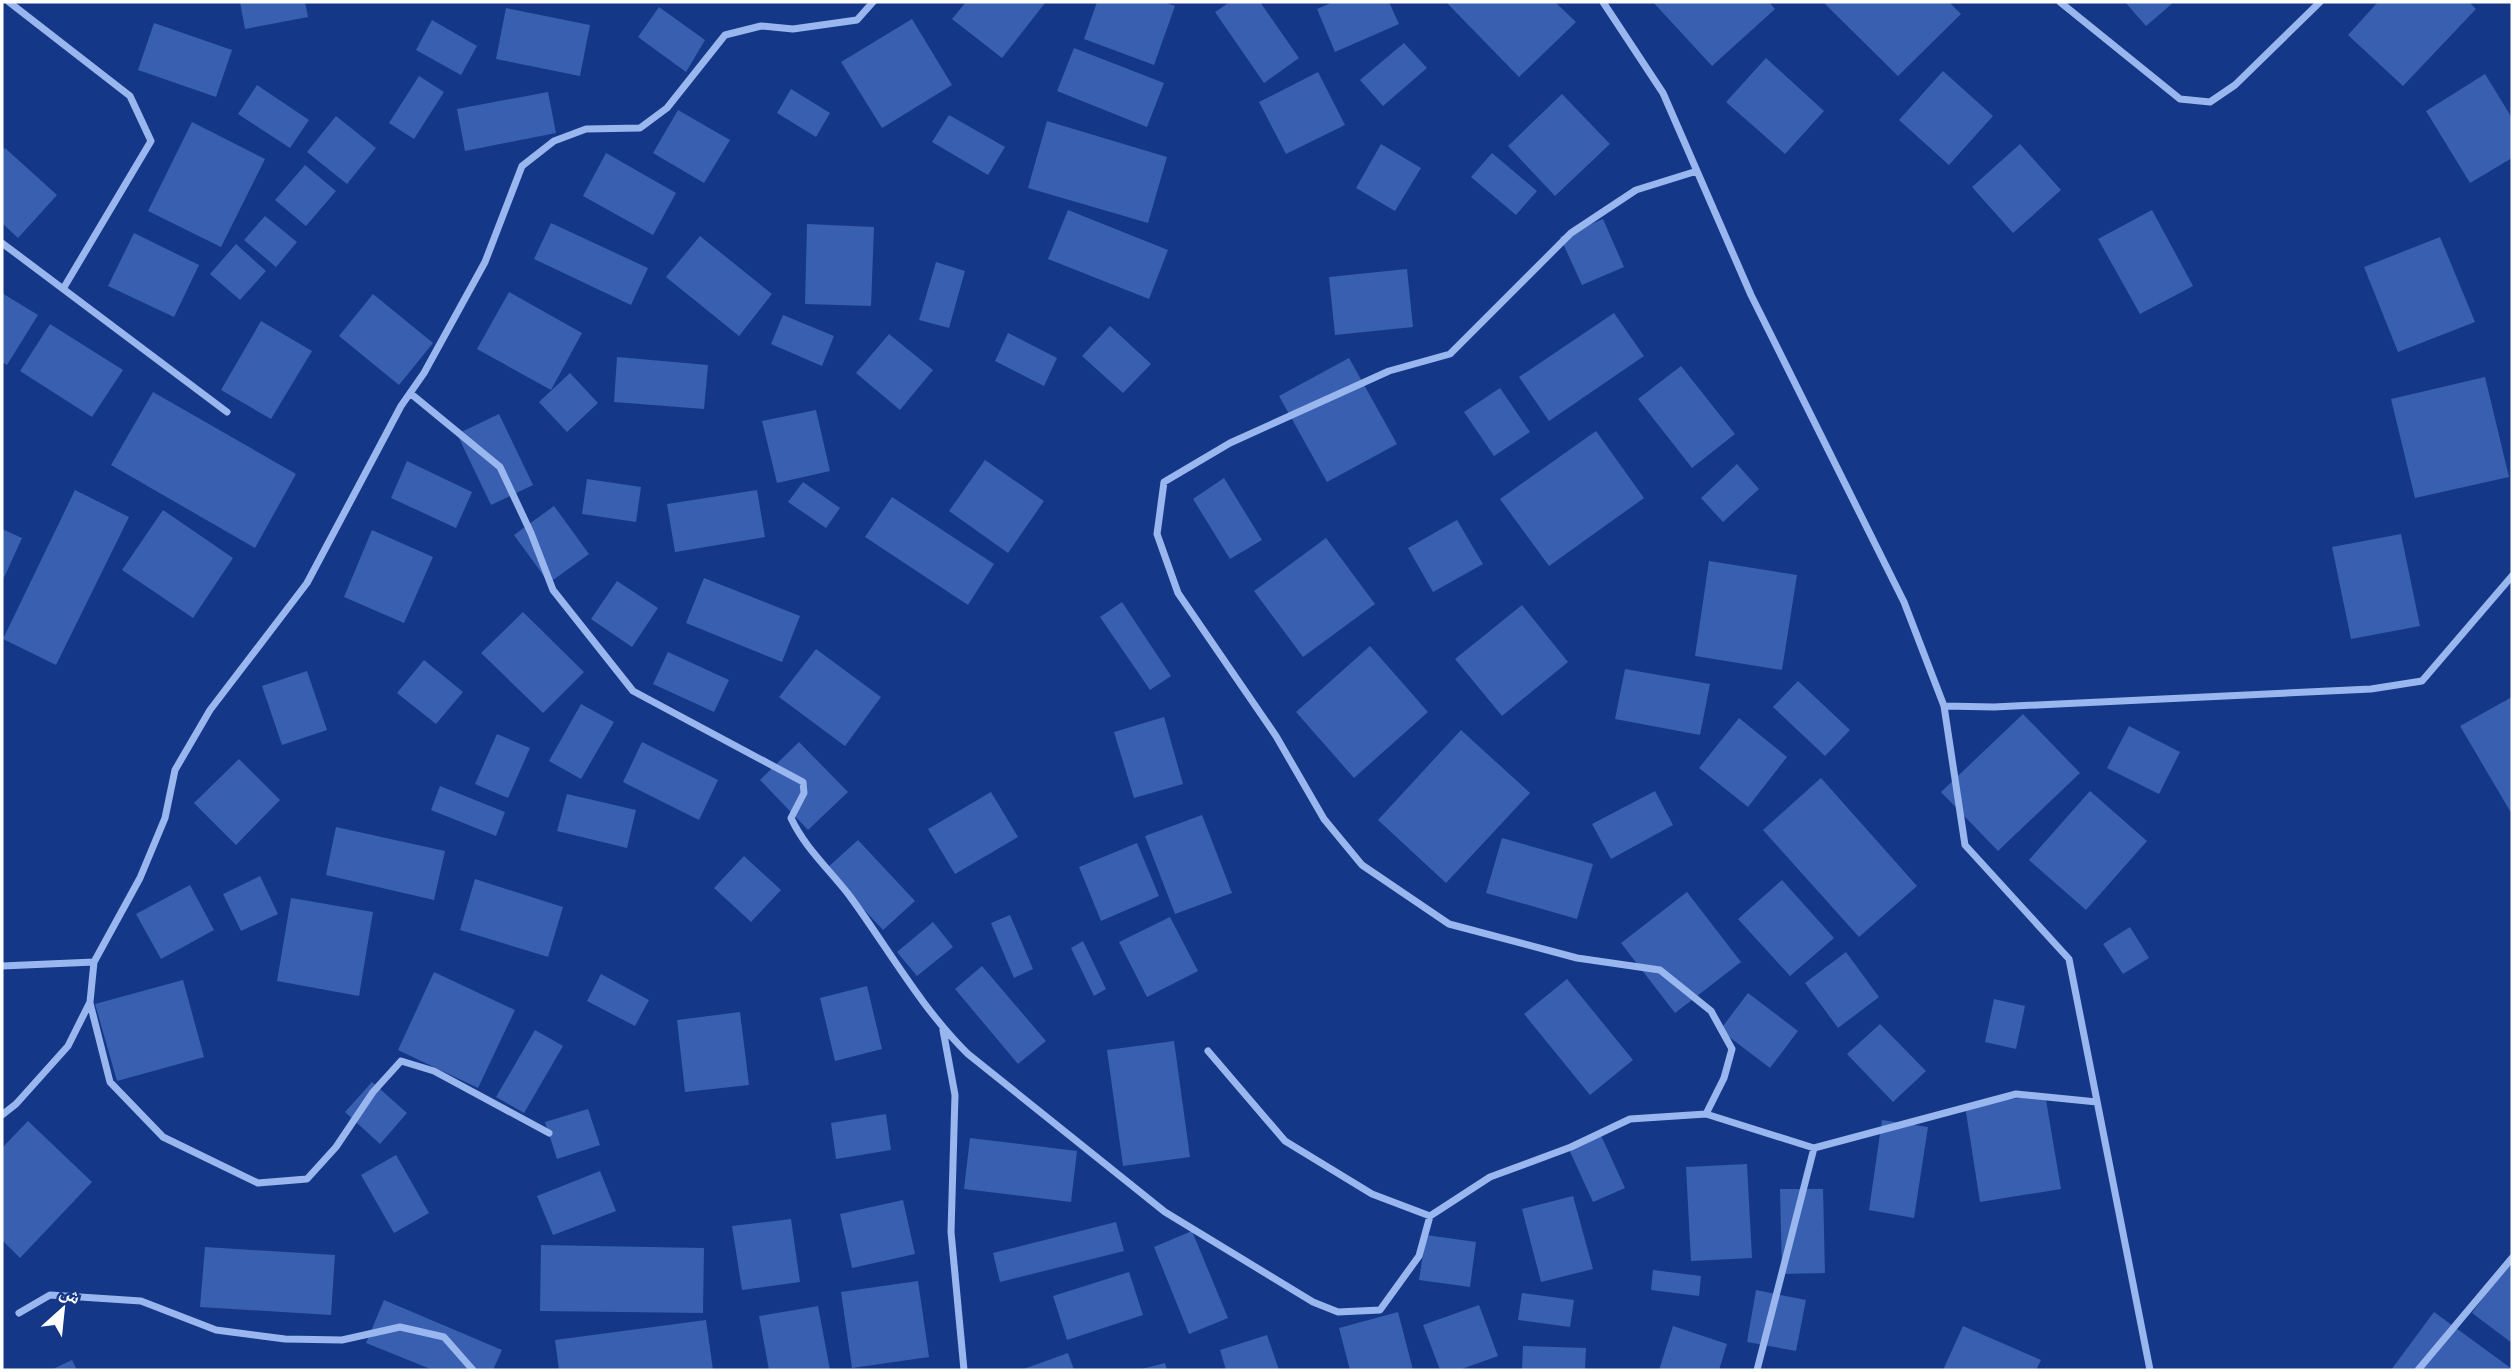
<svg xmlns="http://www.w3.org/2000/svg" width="2514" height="1372" viewBox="0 0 2514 1372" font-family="'Work Sans','Noto Naskh Arabic',sans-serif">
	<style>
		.building { fill: #385fb0 }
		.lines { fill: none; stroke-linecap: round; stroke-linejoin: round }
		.street { stroke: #9ab6ef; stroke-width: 7 }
	</style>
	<rect width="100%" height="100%" fill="#143887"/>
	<!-- building -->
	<path class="building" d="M240 2H305L308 17 245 29Z
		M966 2H1043L1045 3 1002 58 952 19Z
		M1097 2H1163L1175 6 1154 65 1084 39Z
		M1230 2H1260L1299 58 1264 83 1215 12Z
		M1333 2H1389L1399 24 1335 52 1317 9Z
		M1446 2H1555L1576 22 1519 77Z
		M1653 2H1769L1775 9 1712 66Z
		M1823 2H1949L1961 14 1898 76Z
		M2125 2H2174L2146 26Z
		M2378 2H2469L2476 9 2403 86 2348 35Z
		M659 7 705 40 686 72 638 37Z
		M506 8 590 25 580 76 496 59Z
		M912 19 952 85 882 128 841 62Z
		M432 20 477 46 461 75 416 50Z
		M154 23 232 50 216 97 138 70Z
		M1404 43 1427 68 1383 106 1360 80Z
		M1074 48 1164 83 1147 127 1057 91Z
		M1766 58 1824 111 1785 154 1726 102Z
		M1943 71 1993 116 1949 165 1899 120Z
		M1318 72 1345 125 1286 154 1259 102Z
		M2485 74 2512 118V158L2470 183 2426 111Z
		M419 76 444 92 414 139 389 123Z
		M257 85 309 120 290 148 238 114Z
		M791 89 830 113 816 137 777 113Z
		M548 92 556 133 465 151 457 109Z
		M1562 94 1610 144 1555 196 1508 146Z
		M678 110 730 140 704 183 653 153Z
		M949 115 1005 147 988 175 932 142Z
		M336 116 376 148 347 184 307 152Z
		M1047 121 1167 157 1148 223 1028 188Z
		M192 122 265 159 221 247 148 211Z
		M1381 144 1421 168 1395 211 1356 188Z
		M2020 144 2061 190 2013 233 1972 187Z
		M5 148 57 195 18 238 2 223V151Z
		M606 153 676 193 653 235 583 196Z
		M1492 153 1537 191 1516 215 1471 177Z
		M305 165 336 191 306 226 275 200Z
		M1068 210 1168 250 1149 299 1048 259Z
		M2152 210 2193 286 2140 314 2098 239Z
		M265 216 297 242 276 267 244 240Z
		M1603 219 1624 267 1582 285 1560 237Z
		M551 223 648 268 631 305 534 259Z
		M807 224 874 227 871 306 805 304Z
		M134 233 199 265 174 317 108 286Z
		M700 236 772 294 739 336 666 277Z
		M2440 237 2475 322 2398 352 2364 267Z
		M236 244 266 271 240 300 210 274Z
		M936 262 965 271 949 328 919 320Z
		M1407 269 1413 327 1335 335 1329 277Z
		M509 292 582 333 551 390 477 349Z
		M2 293 38 315 7 365 2 362Z
		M373 294 433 343 399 385 339 336Z
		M1614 313 1644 356 1549 421 1519 377Z
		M783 315 834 336 822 366 771 344Z
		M261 321 312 351 271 419 221 390Z
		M50 324 123 370 92 417 20 371Z
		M1110 326 1151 364 1123 393 1082 356Z
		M1008 333 1057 358 1044 386 995 361Z
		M889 334 933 370 900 410 856 373Z
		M617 357 708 365 704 409 614 402Z
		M1349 358 1397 444 1327 482 1279 396Z
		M1681 366 1735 434 1692 468 1638 399Z
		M570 373 598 403 567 432 539 402Z
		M2485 377 2509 477 2415 498 2391 399Z
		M1500 388 1530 432 1494 456 1464 412Z
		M153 392 296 474 255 548 111 465Z
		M816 410 830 471 777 483 762 421Z
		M499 414 533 485 491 505 457 434Z
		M1596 431 1644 498 1549 566 1500 499Z
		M985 460 1044 501 1008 553 949 511Z
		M407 461 472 492 456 528 391 498Z
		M1737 464 1759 489 1723 522 1701 498Z
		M1224 478 1262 540 1230 559 1193 499Z
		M587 479 641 487 636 522 582 514Z
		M803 482 840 508 826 528 788 502Z
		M75 490 129 517 56 665 3 639Z
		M757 490 765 537 675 552 667 504Z
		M892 497 994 564 968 605 865 537Z
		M554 506 589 554 549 583 514 535Z
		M163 510 233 558 193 618 122 570Z
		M1457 520 1483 564 1433 592 1408 548Z
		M2 529 22 538 2 582Z
		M372 530 433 557 404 623 344 597Z
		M2401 534 2420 626 2351 639 2332 547Z
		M1326 538 1375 604 1303 657 1254 591Z
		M1709 561 1797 575 1782 670 1695 656Z
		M704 578 800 616 782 662 686 623Z
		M617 581 658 608 632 647 591 619Z
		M1122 602 1171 676 1150 690 1100 617Z
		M1522 605 1568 662 1502 716 1455 659Z
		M523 612 584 672 543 713 481 653Z
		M1370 646 1428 712 1354 778 1296 712Z
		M816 649 881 697 845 746 779 697Z
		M668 652 729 680 714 712 653 684Z
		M424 660 463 692 436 724 397 693Z
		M1625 669 1710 684 1700 735 1615 719Z
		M307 671 327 730 282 745 262 686Z
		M1798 681 1850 730 1825 756 1773 707Z
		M2512 697V810L2510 811 2460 726Z
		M581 704 614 722 581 779 549 761Z
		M2023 714 2080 773 1998 851 1941 792Z
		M1164 717 1183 784 1134 798 1114 732Z
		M1739 718 1787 757 1748 807 1699 768Z
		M2129 726 2180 752 2159 794 2107 768Z
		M1461 730 1530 793 1446 883 1378 820Z
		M497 734 530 748 508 798 475 784Z
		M642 742 718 780 699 820 623 782Z
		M799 742 848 792 808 830 760 780Z
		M239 759 280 800 236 845 194 803Z
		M1821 778 1917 886 1859 937 1763 830Z
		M440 786 505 812 496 836 431 810Z
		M1655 791 1673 825 1611 859 1592 824Z
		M2090 791 2147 841 2086 910 2029 860Z
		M991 792 1018 837 955 874 928 829Z
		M567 794 636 810 627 848 557 831Z
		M1202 815 1232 893 1175 914 1145 836Z
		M336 827 445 851 434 900 326 875Z
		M1502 838 1593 864 1577 919 1486 893Z
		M858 840 915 901 883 930 826 869Z
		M1137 843 1159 896 1101 921 1079 867Z
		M744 856 781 890 751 922 714 888Z
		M260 876 278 914 241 931 223 894Z
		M475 879 563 907 548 957 460 930Z
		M1782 880 1834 938 1790 976 1738 919Z
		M190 885 214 930 161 959 136 914Z
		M1687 892 1741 962 1675 1013 1621 943Z
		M291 898 373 912 359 996 277 981Z
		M1010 915 1033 969 1014 978 991 923Z
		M1170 917 1198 971 1147 997 1119 942Z
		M933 922 953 947 917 976 897 952Z
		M2130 927 2149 958 2123 974 2103 944Z
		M1083 941 1106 989 1094 996 1071 948Z
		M1846 952 1879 997 1838 1028 1805 983Z
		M982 966 1046 1041 1018 1064 955 989Z
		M434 972 515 1010 478 1088 398 1050Z
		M601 974 649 1000 635 1026 587 1001Z
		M1567 979 1633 1060 1590 1095 1524 1014Z
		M183 980 204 1057 117 1081 95 1004Z
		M867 986 882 1049 835 1061 820 998Z
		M1748 993 1798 1031 1770 1068 1720 1030Z
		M1994 999 2025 1006 2016 1049 1985 1042Z
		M740 1012 749 1085 685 1092 677 1020Z
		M1880 1024 1926 1071 1893 1102 1847 1054Z
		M535 1030 563 1046 524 1113 496 1097Z
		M1174 1041 1190 1157 1123 1166 1107 1050Z
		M372 1082 407 1113 380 1144 345 1112Z
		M2045 1094 2061 1189 1980 1202 1965 1106Z
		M588 1109 600 1145 557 1159 545 1122Z
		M886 1114 891 1150 836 1159 831 1123Z
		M1882 1120 1928 1127 1914 1218 1869 1210Z
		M28 1121 92 1182 20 1258 2 1240V1148Z
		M1599 1131 1625 1188 1593 1202 1567 1145Z
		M970 1138 1077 1151 1071 1202 964 1189Z
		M396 1155 429 1213 394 1233 361 1175Z
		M1747 1164 1752 1258 1691 1261 1686 1167Z
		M600 1171 616 1211 553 1235 537 1196Z
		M1780 1189H1823L1825 1273 1782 1274Z
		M1573 1196 1593 1269 1541 1282 1522 1209Z
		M903 1200 915 1254 852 1268 840 1214Z
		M791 1219 800 1282 742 1290 732 1226Z
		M1116 1222 1124 1251 1000 1282 993 1253Z
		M1192 1231 1228 1318 1189 1334 1154 1247Z
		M1426 1235 1476 1242 1470 1287 1419 1280Z
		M541 1245 704 1248 703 1313 540 1311Z
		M205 1247 335 1255 331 1315 200 1307Z
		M2512 1258V1343L2472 1313Z
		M1653 1270 1701 1276 1699 1296 1651 1290Z
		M1129 1272 1143 1315 1067 1340 1053 1296Z
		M918 1281 929 1357 852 1368 841 1292Z
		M1756 1290 1806 1300 1796 1351 1747 1342Z
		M1522 1293 1574 1300 1570 1327 1518 1320Z
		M384 1300 502 1350 493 1370H433L366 1343Z
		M1479 1305 1498 1356 1459 1370H1440L1423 1325Z
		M818 1306 830 1370H769L759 1316Z
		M1398 1312 1413 1370H1350L1339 1328Z
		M2434 1312 2512 1369V1370H2391Z
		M706 1320 713 1370H559L555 1340Z
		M1673 1326 1727 1344 1719 1370H1659Z
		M1963 1326 2041 1360 2036 1370H1943Z
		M1267 1335 1279 1370H1226L1220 1350Z
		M1523 1346 1586 1348 1585 1370H1522Z
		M1068 1353 1074 1370H1021Z
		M72 1360 77 1370H51Z
		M1165 1363 1167 1370H1142V1369Z"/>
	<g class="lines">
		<!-- street -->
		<path class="street" d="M9 2 130 96 151 141 63 289
			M1603 2 1663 93 1751 295 1904 602 1944 706 1965 845 2069 959 2150 1370
			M2060 2 2180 99 2210 102 2235 85 2320 2
			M1697 171 1636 190 1571 233 1450 354 1389 371 1230 443 1164 482 1157 534 1178 593 1276 736 1324 819 1362 865 1449 924 1577 958 1660 970 1711 1011 1732 1049 1724 1078 1706 1114
			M2 243 227 412
			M410 393 500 467 531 533 553 590 633 691 803 782 804 793 791 818C805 848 829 869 849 895 888 948 921 1008 968 1054L1165 1212 1313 1302 1338 1312 1380 1310 1419 1256 1430 1216 1490 1177 1571 1147 1630 1119 1706 1114 1814 1148 2016 1094 2097 1102
			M1944 706 1994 707 2371 689 2422 681 2512 576
			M2 966 94 962
			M90 1003 110 1082 163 1137 258 1183 307 1179 336 1147 373 1092 401 1061 434 1071 549 1133
			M943 1030 955 1095 951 1232 964 1370
			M1208 1051 1285 1141 1372 1194 1430 1216
			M2 1115 16 1104 68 1046 90 1002 94 962 140 878 165 818 175 770 210 710 307 583 401 406 424 373 485 262 522 166 554 141 586 129 640 128 667 108 725 35 761 26 793 29 857 20 873 2
			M19 1313 50 1295 141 1301 216 1330 285 1339 342 1340 400 1327 444 1337 473 1370
			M1757 1370 1814 1148
			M2418 1370 2512 1258"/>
	</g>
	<!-- border -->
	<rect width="2514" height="1372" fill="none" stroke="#ffffff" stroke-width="7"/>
	<!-- north arrow -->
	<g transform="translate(63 1309) rotate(27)" stroke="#143887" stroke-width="5" paint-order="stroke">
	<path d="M0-5L12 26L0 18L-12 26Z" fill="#ffffff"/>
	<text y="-10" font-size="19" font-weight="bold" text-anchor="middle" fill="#ffffff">ش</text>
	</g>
</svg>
